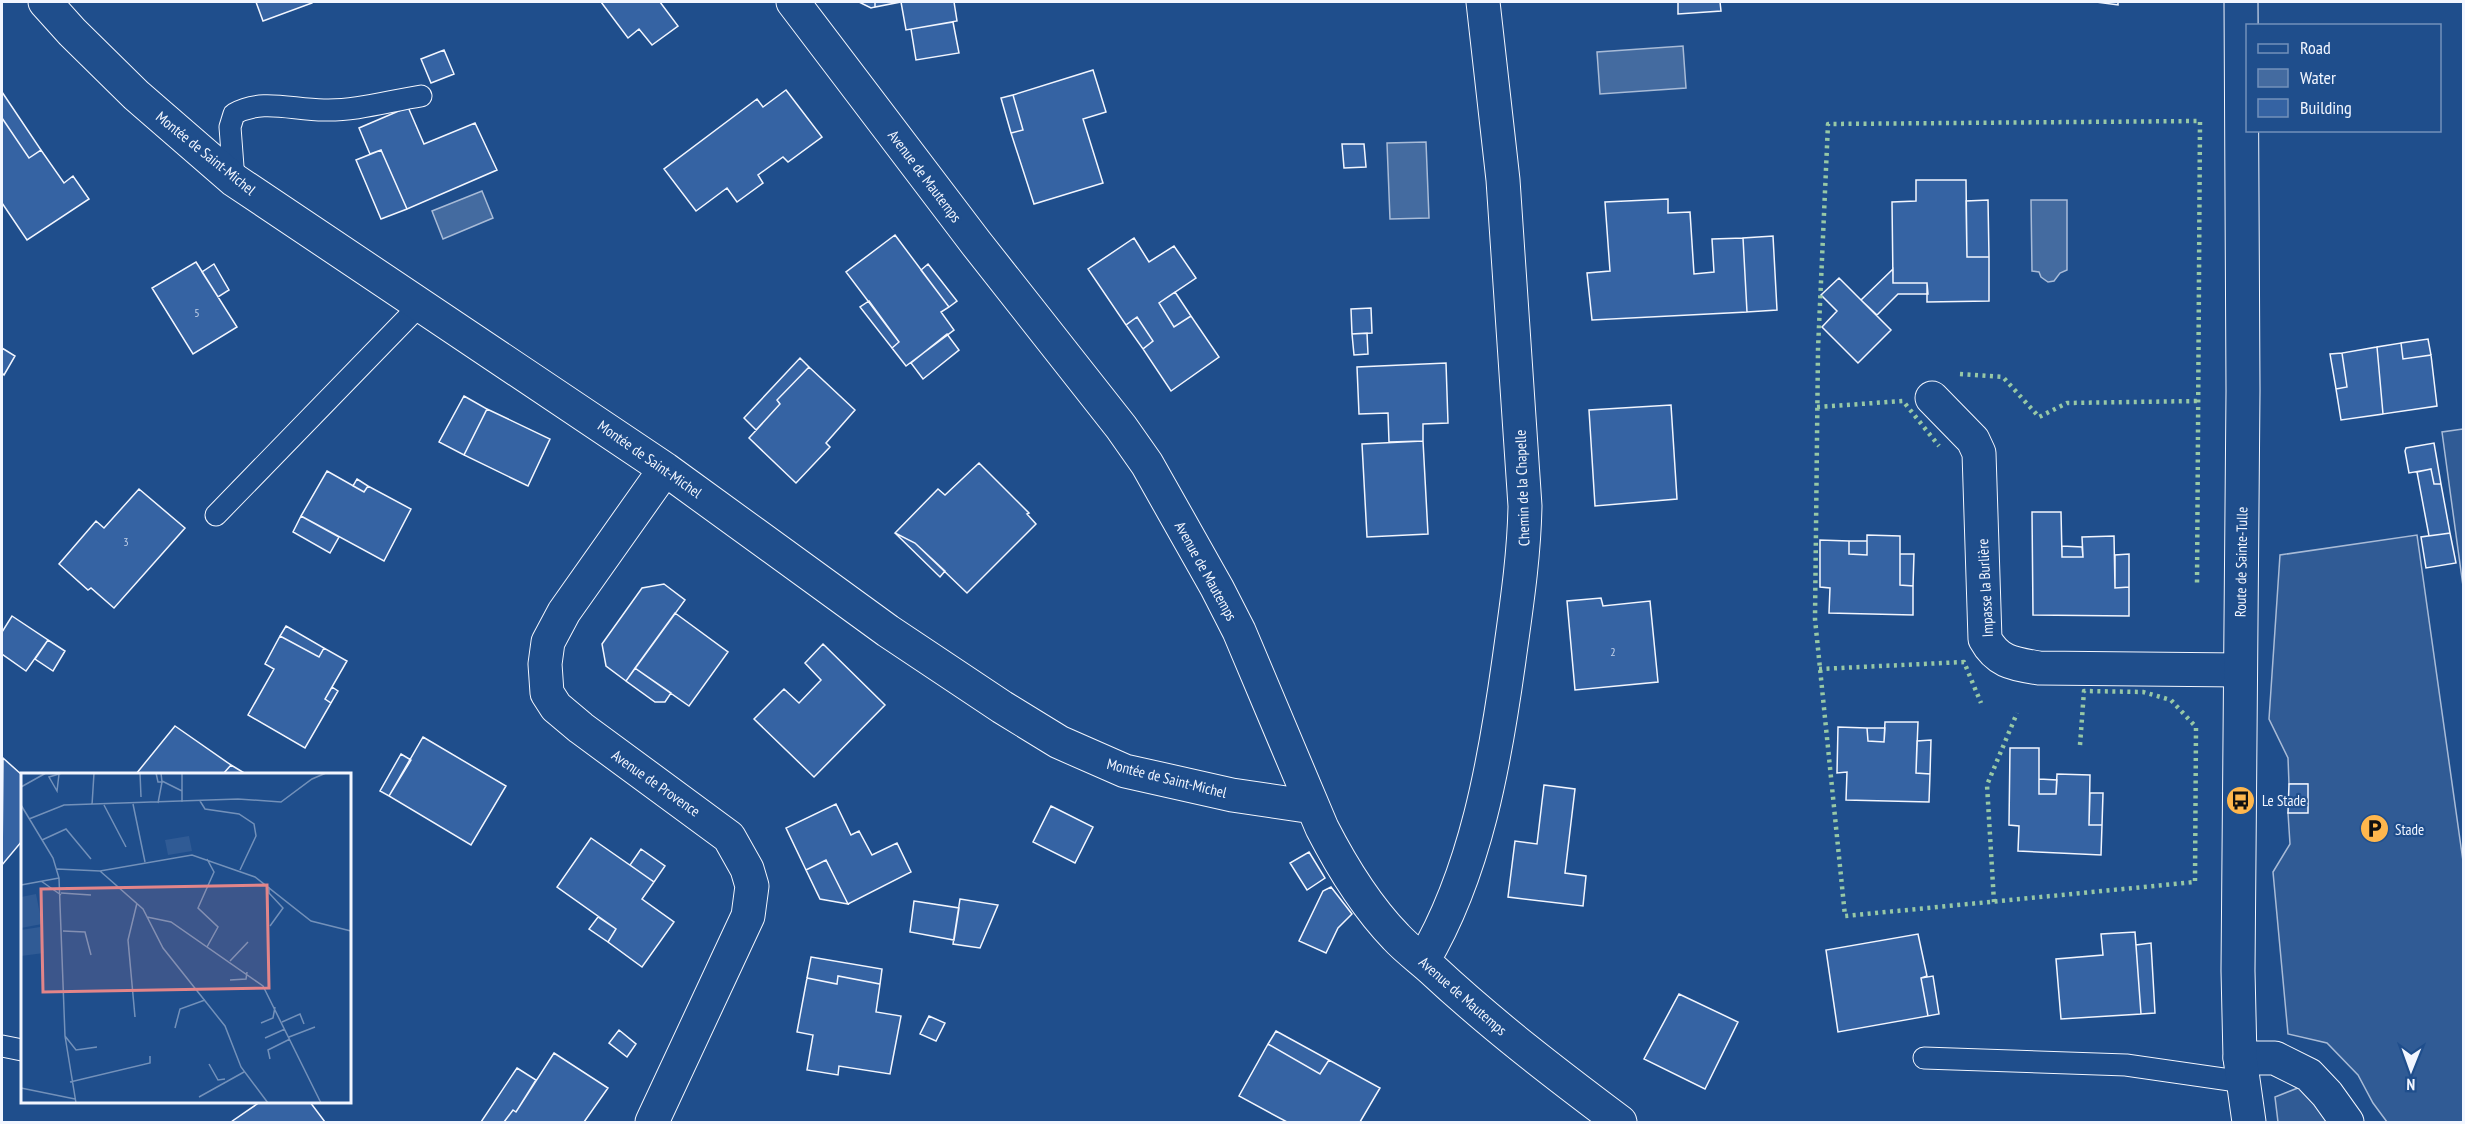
<svg xmlns="http://www.w3.org/2000/svg" width="2465" height="1124" viewBox="0 0 2465 1124" font-family="'PT Sans Narrow',sans-serif">
	<style>
		.built { fill: #305b95; stroke: #a8bbd7; stroke-width: 1.5 }
		.water { fill: #446ba0; stroke: #a8bbd7; stroke-width: 1.5 }
		.building { fill: #3563a3; stroke: #f2f6ff; stroke-width: 1.5 }
		.lines { fill: none; stroke-linecap: round; stroke-linejoin: round }
		.lane-casing { stroke: #f2f6ff; stroke-width: 23 }
		.street-casing { stroke: #f2f6ff; stroke-width: 35 }
		.secondary-casing { stroke: #f2f6ff; stroke-width: 35 }
		.lane { stroke: #1f4e8c; stroke-width: 21 }
		.street { stroke: #1f4e8c; stroke-width: 33 }
		.secondary { stroke: #1f4e8c; stroke-width: 33 }
		.hedge { stroke: #97c8a6; stroke-width: 4.5; stroke-dasharray: 3 4.5; stroke-linecap: butt }
		.labels { text-anchor: middle; dominant-baseline: central; stroke-width: 4.5; stroke-linejoin: round; paint-order: stroke }
		.number-label { font-size: 12px; fill: #c3d1e8 }
		.street-label { font-size: 15px; fill: #f2f6ff; stroke: #1f4e8c }
		.poi-label { font-size: 15px; fill: #f2f6ff; stroke: #1f4e8c; text-anchor: start }
		.inset-road { fill: none; stroke: #7391ba; stroke-width: 1.5 }
		.view { fill: #e38589; fill-opacity: 0.15; stroke: #e38589; stroke-width: 3 }
		.inset-edge { fill: none; stroke: #f2f6ff; stroke-width: 3 }
	</style>
	<rect width="100%" height="100%" fill="#1f4e8c"/>
	<!-- built -->
	<path class="built" d="M2463 429H2464L2463 586 2442 432Z
		M2417 535 2463 861V1122H2387L2373 1103 2358 1075 2327 1043 2288 1034 2273 872 2290 844 2288 813 2307 784H2289L2288 758 2269 719 2280 555Z
		M2303 1086 2327 1122H2278L2275 1097Z"/>
	<!-- water -->
	<path class="water" d="M1683 46 1686 88 1600 94 1597 52Z
		M1426 142 1429 218 1390 219 1387 143Z
		M482 191 493 218 443 239 432 211Z
		M2031 200H2067V270L2060 273 2054 281 2048 282 2041 277 2039 272 2032 271Z"/>
	<!-- building -->
	<path class="building" d="M256 2H312V3L263 21Z
		M601 2H660L678 26 652 45 639 29 628 38Z
		M859 2H875V7L871 8Z
		M875 2H954L957 21 906 30 901 2 875 7Z
		M1678 2H1720L1721 11 1678 14Z
		M2096 2H2118V5Z
		M953 22 959 53 916 60 911 29Z
		M444 50 454 74 431 83 421 59Z
		M1093 70 1106 112 1083 119 1103 183 1034 204 1011 133 1023 130 1013 95Z
		M786 90 822 137 788 162 783 157 758 175 763 183 737 202 727 188 696 211 664 169 757 99 763 107Z
		M2 92 41 150 29 158 2 118Z
		M1013 95 1023 130 1011 133 1001 98Z
		M408 107 424 144 475 123 497 170 407 209 381 150 370 154 359 128Z
		M2 118 29 158 41 150 64 183 73 176 89 199 27 240 2 203Z
		M1342 144H1364L1366 167 1344 168Z
		M381 150 407 209 381 219 356 160Z
		M1916 180H1966L1967 257H1989V301L1927 302V283H1893L1892 202 1916 201Z
		M1668 199V213L1690 212 1694 274 1714 272 1712 239 1743 238 1747 312 1592 320 1587 273 1610 271 1605 202Z
		M1988 200 1989 257H1967L1966 201Z
		M895 235 949 307 941 312 954 330 906 366 892 348 899 342 846 272Z
		M1773 236 1777 310 1747 312 1743 238Z
		M1134 238 1149 262 1174 246 1196 278 1159 303 1174 327 1191 316 1219 357 1171 391 1143 349 1153 341 1137 317 1126 325 1088 269Z
		M196 262 237 327 193 354 152 288Z
		M214 264 229 290 218 297 202 272Z
		M928 264 957 301 949 307 921 270Z
		M1893 269V283H1927L1928 294H1898L1877 315 1861 300Z
		M1839 278 1891 330 1858 363 1822 327 1837 311 1821 295Z
		M1175 292 1191 316 1174 327 1159 303Z
		M869 301 899 342 892 348 860 307Z
		M1371 308 1372 333 1352 334 1351 309Z
		M1137 317 1153 341 1143 349 1126 325Z
		M1367 333 1368 354 1354 355 1352 334Z
		M947 334 959 350 923 379 911 363Z
		M2428 339 2431 355 2403 359 2401 343Z
		M2401 343 2403 359 2431 355 2437 406 2383 414 2377 347Z
		M2377 347 2383 414 2341 420 2336 389 2347 387 2342 353Z
		M2 348 15 356 4 375 2 373Z
		M2342 353 2347 387 2336 389 2330 354Z
		M800 358 809 367 777 400 780 404 756 430 744 418Z
		M1446 363 1448 423 1423 424V441L1389 442 1388 413 1359 414 1357 367Z
		M809 367 855 410 826 443 830 447 796 483 749 438 780 404 777 400Z
		M464 396 487 409 464 455 439 442Z
		M1671 405 1677 499 1595 506 1589 410Z
		M487 409 550 439 528 486 464 455Z
		M1423 441 1428 534 1367 537 1362 444Z
		M2434 443 2441 484H2434L2431 469 2409 473 2405 451 2406 448Z
		M979 463 1029 513 1027 514 1036 524 967 593 915 543 895 533 938 489 945 495Z
		M2431 469 2434 484H2441L2450 533 2429 536 2417 472Z
		M327 471 364 492 368 486 411 509 384 561 301 516Z
		M357 479 368 486 364 492 353 486Z
		M139 489 185 528 114 608 91 588 88 590 59 564 96 521 104 528Z
		M2032 512H2061L2062 557H2083L2082 537 2114 536 2115 588 2129 587V616L2033 615Z
		M301 516 339 537 330 553 293 532Z
		M895 533 915 543 945 571 940 577Z
		M2450 533 2456 563 2426 568 2421 537Z
		M1867 535 1900 536V585L1913 586V615L1829 613 1830 588 1820 587V540L1849 541V554L1867 555Z
		M1849 541H1867V555L1849 554Z
		M2062 546 2082 547 2083 557H2062Z
		M1900 554H1914L1913 586 1900 585Z
		M2129 554V587L2115 588V555Z
		M664 584 685 600 626 681 606 666 602 644 642 588Z
		M1601 598 1603 606 1650 601 1658 682 1575 690 1567 601Z
		M675 613 728 652 689 706 635 668Z
		M12 616 48 640 26 671 2 654V632Z
		M286 626 324 648 319 657 280 636Z
		M280 636 319 657 324 648 347 661 325 699 331 703 305 748 248 715 274 669 265 664Z
		M48 640 65 651 53 671 35 659Z
		M823 644 885 705 814 777 754 719 784 689 799 703 821 680 805 663Z
		M635 668 671 693 665 702H655L626 681Z
		M332 687 338 691 331 703 325 699Z
		M1885 722H1918L1916 773 1930 774 1929 802 1846 800 1847 772 1837 773 1838 727 1867 728 1868 741 1884 742Z
		M175 726 231 765 223 774H136Z
		M1867 728H1885L1884 742 1868 741Z
		M423 737 506 786 471 845 389 796Z
		M1931 740 1930 774 1916 773 1917 741Z
		M2010 748H2039V794H2056L2057 774 2090 775 2089 825H2102L2101 855 2018 851 2019 826 2009 825Z
		M401 754 411 760 389 796 380 791Z
		M3 758 22 775V841L2 865Z
		M231 765 246 774H223Z
		M2039 779 2057 780 2056 794H2039Z
		M2289 784H2308V813H2288Z
		M1544 785 1575 789 1565 873 1586 876 1583 906 1508 897 1515 841 1537 844Z
		M2090 793H2103L2102 825H2089Z
		M836 804 851 835 859 831 872 855 897 843 911 872 848 904 826 860 806 870 786 828Z
		M1051 806 1093 827 1075 863 1033 842Z
		M591 838 654 882 642 899 674 922 642 967 608 942 616 929 557 887Z
		M641 849 665 866 654 882 630 865Z
		M1309 852 1325 878 1307 890 1290 863Z
		M826 860 848 904 820 899 806 870Z
		M1331 887 1352 914 1338 928 1326 953 1299 941 1323 891Z
		M960 899 998 905 980 948 953 944Z
		M914 901 959 908 954 940 910 932Z
		M598 917 616 929 608 942 589 929Z
		M2135 932 2141 1014 2061 1019 2056 959 2103 955 2101 934Z
		M1918 934 1927 976 1921 978 1928 1016 1838 1032 1826 950Z
		M2151 943 2155 1013 2141 1014 2136 945Z
		M811 957 882 969 880 984 838 976 837 984 807 978Z
		M838 976 880 984 876 1012 901 1016 890 1074 839 1066 838 1075 807 1070 813 1035 797 1032 807 978 837 984Z
		M1933 976 1939 1014 1928 1016 1921 978Z
		M1679 994 1738 1022 1705 1089 1644 1059Z
		M929 1016 945 1023 936 1041 920 1034Z
		M619 1030 636 1044 627 1057 609 1043Z
		M1276 1031 1329 1060 1320 1074 1268 1044Z
		M1268 1044 1320 1074 1329 1060 1380 1088 1360 1122H1287L1239 1096Z
		M554 1053 608 1088 584 1122H504L513 1110 516 1112Z
		M517 1068 536 1080 516 1112 513 1110 504 1122H481Z
		M260 1102H310L325 1122H231Z"/>
	<g class="lines">
		<defs>
			<path id="lane" d="M234 180 230 127 234 114C262 98 292 110 324 110 356 111 389 101 421 96
				M216 515 420 305
				M2 1046 22 1050
				M1924 1058 2126 1065 2244 1082"/>
			<path id="street" d="M45 2 72 32 136 95 234 180 665 469 888 631 1002 707 1059 742 1125 771 1232 795 1313 807
				M793 2 976 243 1121 427 1147 464 1217 588 1239 631 1322 828C1342 867 1365 905 1396 937 1407 949 1421 959 1433 970 1492 1025 1556 1074 1620 1122
				M1932 398 1973 440 1979 453 1985 639C1998 663 2015 664 2039 668L2240 670
				M1423 961C1476 872 1495 761 1509 660 1516 609 1524 558 1525 506L1503 180 1483 2
				M2240 1058H2275L2309 1075 2327 1094 2347 1122
				M652 1122 748 916 752 886 747 869 729 837 581 728 556 707 547 693 545 664 548 642 564 612 665 469"/>
			<path id="secondary" d="M2241 2 2243 391 2238 971 2240 1058 2249 1122"/>
		</defs>
		<!-- lane casing -->
		<use href="#lane" class="lane-casing"/>
		<!-- street casing -->
		<use href="#street" class="street-casing"/>
		<!-- secondary casing -->
		<use href="#secondary" class="secondary-casing"/>
		<!-- lane -->
		<use href="#lane" class="lane"/>
		<!-- street -->
		<use href="#street" class="street"/>
		<!-- secondary -->
		<use href="#secondary" class="secondary"/>
		<!-- hedge -->
		<path class="hedge" d="M1960 374 2003 377 2039 417 2067 403 2198 401
			M1817 407 1903 401 1939 446
			M1819 669 1964 662 1981 703
			M2080 745 2084 691 2143 692 2171 700 2196 727 2195 882 1845 916 1815 619 1818 349 1828 124 2200 121 2197 587
			M1994 902 1987 785 2017 713"/>
	</g>
	<!-- icons -->
	<defs>
		<symbol id="bus-disc" viewBox="-11 -11 22 22"><circle r="9.5" fill="#ffb74d" stroke="#1f4e8c"/><path d="M-5-6H5V4H4V6H2V4H-2V6H-4V4H-5ZM-3.5-4V0h7V-4ZM-3.5 1.2v1.5H-2V1.2ZM2 1.2v1.5H3.5V1.2Z" fill="#111"/></symbol>
		<symbol id="parking-disc" viewBox="-11 -11 22 22"><circle r="9.5" fill="#ffb74d" stroke="#1f4e8c"/><path d="M-3.5-5.5H1a3.5 3.5 0 0 1 0 7H-1V5.5H-3.5ZM-1-3.4V-.6H.8a1.4 1.4 0 0 0 0-2.8Z" fill="#111"/></symbol>
	</defs>
	<g fill-rule="evenodd">
		<use href="#bus-disc" x="2224" y="784" width="33" height="33"/>
		<use href="#parking-disc" x="2358" y="812" width="33" height="33"/>
	</g>
	<g class="labels">
		<!-- number labels -->
		<g class="number-label">
			<text x="197" y="312">5</text>
			<text x="126" y="541">3</text>
			<text x="1613" y="651">2</text>
		</g>
		<!-- street labels -->
		<g class="street-label">
			<text transform="translate(206 153) rotate(39)">Montée de Saint-Michel</text>
			<text transform="translate(925 176) rotate(53)">Avenue de Mautemps</text>
			<text transform="translate(650 459) rotate(35)">Montée de Saint-Michel</text>
			<text transform="translate(1522 488) rotate(-92)">Chemin de la Chapelle</text>
			<text transform="translate(2241 562) rotate(-89)">Route de Sainte-Tulle</text>
			<text transform="translate(1206 571) rotate(61)">Avenue de Mautemps</text>
			<text transform="translate(1985 588) rotate(-93)">Impasse la Burlière</text>
			<text transform="translate(1167 778) rotate(14)">Montée de Saint-Michel</text>
			<text transform="translate(656 783) rotate(35)">Avenue de Provence</text>
			<text transform="translate(1463 996) rotate(41)">Avenue de Mautemps</text>
		</g>
		<!-- poi labels -->
		<g class="poi-label">
			<text x="2262" y="800">Le Stade</text>
			<text x="2395" y="829">Stade</text>
		</g>
	</g>
	<!-- overview -->
	<g transform="translate(21 773)">
		<rect width="330" height="330" fill="#1f4e8c"/>
		<path d="M168 63 171 78 147 82 144 67ZM15 121 21 151 0 155V124ZM19 154 23 180 0 183V157Z" fill="#305b95"/>
		<path class="inset-road" d="M119 0 120 24M135 0 137 9H141L140 0M161 0V29M38 1 36 18 28 4 38 1 41 0M141 8 161 18M0 14 25 0M179 28 184 36 218 41 233 51 235 63 219 97M137 30 141 9M112 31 124 89M0 32 32 85 38 105 44 263 55 330M71 32 73 0M83 32 105 74M8 46 43 32 217 26 260 29 291 6 305 0M21 67 45 56 70 86M186 86 193 99 177 135 197 154 186 174M36 96 79 98 171 82 234 104 290 148 330 158M79 98 122 136 142 175 204 253 220 294 247 330M20 108 40 122M0 112 38 105M248 114V120L262 135 249 153M40 120 70 122M126 144 150 149 242 213 300 330M42 158 64 159 70 182M209 188 227 169M209 207 225 206 226 199M114 244 107 167 116 130M261 249 279 241 283 251M240 250 252 245 254 234M154 255 159 236 184 227M44 263 55 277 76 274M268 264 294 254M244 265 264 256M249 286 247 277 269 266M188 291 197 307 204 306M49 309 129 290V283M0 315 54 326M178 324 223 299"/>
		<path class="view" d="M246 112 248 215 22 219 20 116Z"/>
		<rect width="330" height="330" class="inset-edge"/>
	</g>
	<!-- border -->
	<rect width="2465" height="1124" fill="none" stroke="#f2f6ff" stroke-width="6"/>
	<!-- legend -->
	<rect x="2246" y="24" width="195" height="108" fill="#1f4e8c" stroke="#7391ba" stroke-width="1.5"/>
	<rect x="2258" y="44" width="30" height="9" fill="#1f4e8c" stroke="#7391ba" stroke-width="1.5"/>
	<text x="2300" y="54" font-size="18" fill="#f2f6ff">Road</text>
	<rect x="2258" y="69" width="30" height="18" fill="#446ba0" stroke="#7391ba" stroke-width="1.5"/>
	<text x="2300" y="84" font-size="18" fill="#f2f6ff">Water</text>
	<rect x="2258" y="99" width="30" height="18" fill="#3563a3" stroke="#7391ba" stroke-width="1.5"/>
	<text x="2300" y="114" font-size="18" fill="#f2f6ff">Building</text>
	<!-- north arrow -->
	<g transform="translate(2411 1070) rotate(181)" stroke="#1f4e8c" stroke-width="4.5" paint-order="stroke">
	<path d="M0-4.5L10 22L0 15L-10 22Z" fill="#f2f6ff"/>
	<text y="-9" font-size="16" font-weight="bold" text-anchor="middle" fill="#f2f6ff">N</text>
	</g>
</svg>
